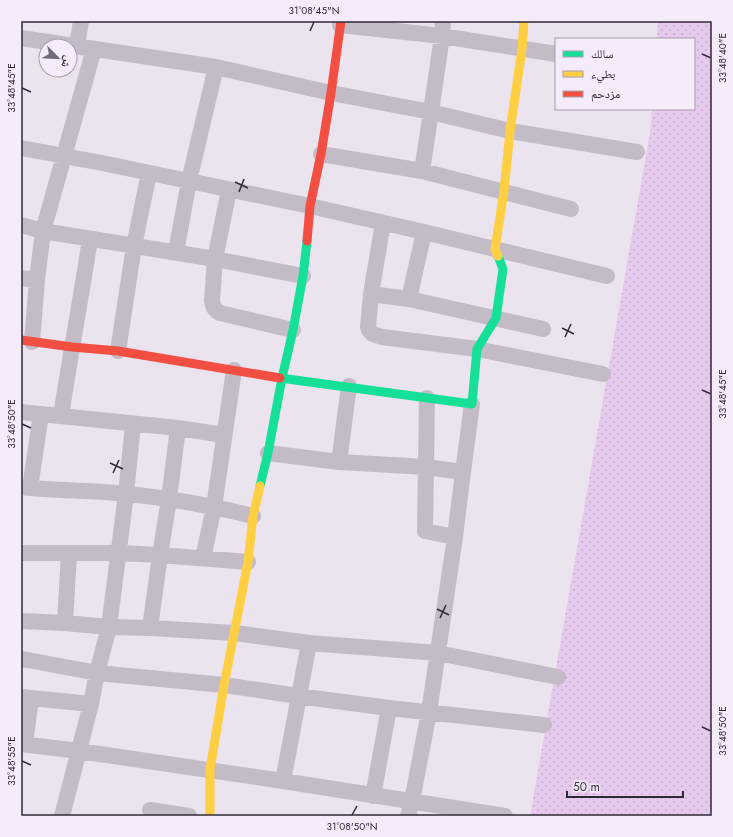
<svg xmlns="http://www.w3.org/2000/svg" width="733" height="837" viewBox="0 0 733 837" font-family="Jost,'Noto Naskh Arabic',sans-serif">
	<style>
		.sand { fill: url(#sand-dots) }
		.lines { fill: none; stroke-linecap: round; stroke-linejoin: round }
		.street { stroke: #c3bcc7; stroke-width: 16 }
		.fast { stroke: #16e098; stroke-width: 9 }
		.slow { stroke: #ffcf43; stroke-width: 9 }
		.jam { stroke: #f24e42; stroke-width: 9 }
		.ticks { fill: none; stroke: #302938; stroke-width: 1.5 }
		.neatline { fill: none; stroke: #302938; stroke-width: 1.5 }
		.ticks-label { font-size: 10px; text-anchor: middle; fill: #302938 }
	</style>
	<defs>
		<pattern id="sand-dots" width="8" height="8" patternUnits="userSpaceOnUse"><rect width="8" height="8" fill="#e6caed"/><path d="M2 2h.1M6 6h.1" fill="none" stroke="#c6aecc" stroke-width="1.8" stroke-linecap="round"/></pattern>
	</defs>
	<rect width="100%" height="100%" fill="#ebe3ee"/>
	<!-- sand -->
	<path class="sand" d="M658 21H712V816H530L651 127 652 109H694V39H657Z"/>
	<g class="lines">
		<!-- street -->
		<path class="street" d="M340 25 442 36 556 54
			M21 38 216 67 331 93 431 112 510 131 637 152
			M77 46 81 21
			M21 148 102 163 310 206 424 232 607 276
			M321 154 422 171 571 209
			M422 171 431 112 442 36 443 21
			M229 190 215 259 212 300C213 307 214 310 220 313L293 330
			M383 223 371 294 409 299 543 329
			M21 225 43 231 215 259 303 276
			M176 252 189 181 216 67
			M21 278 37 280 43 231 94 49
			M371 294 368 327 369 330 373 334 382 337 477 349 603 374
			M409 299 424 232
			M32 342 37 280
			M118 351 134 246 149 173
			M427 398 426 467 425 531 455 537
			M21 412 178 428 224 435
			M61 416C70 357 81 298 90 239
			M268 453 339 462 426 467 463 472 455 537 429 712 412 801 408 816
			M339 462 349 386
			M463 472 472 404
			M21 487C56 491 92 490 127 494 170 498 212 506 253 516
			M30 488 41 414
			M21 553H119L160 555 248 562
			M203 558 214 507 234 370
			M21 621 65 623 109 627 150 628 235 633 309 643 438 653 558 677
			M65 623 69 554
			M150 628 160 555 169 499 178 428
			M21 659 28 660 97 673 224 685 298 696 389 708 544 725
			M21 697 91 704
			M21 744 79 751 283 781 505 816
			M25 744 31 698
			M283 781 309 643
			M373 796 389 708
			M150 810 189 816
			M62 816 91 704 97 673 109 627 126 494 133 424"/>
		<!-- fast -->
		<path class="fast" d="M280 378 472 404 477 349 496 318 503 269 498 256
			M260 486 268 453 282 378 293 330 303 276 307 241"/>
		<!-- slow -->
		<path class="slow" d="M498 256 495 249 504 191 510 131 522 49 524 21
			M210 816V770L224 685 248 562 253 516 260 486"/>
		<!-- jam -->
		<path class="jam" d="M307 241 310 206 321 154 331 93 341 21
			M21 340 72 347 118 351 280 378"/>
	</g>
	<!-- ticks -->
	<path class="ticks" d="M310 31 314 22M702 54 711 58M22 88 31 92M235 182 248 188M239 192 244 179M562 328 574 334M565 337 571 324M702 390 711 394M22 424 31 428M110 463 123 469M113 473 119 460M437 609 449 615M440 618 446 605M702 727 711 731M22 761 31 765M352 815 357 806"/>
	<!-- border -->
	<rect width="733" height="837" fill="none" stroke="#f5ebfa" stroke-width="44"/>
	<!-- legend -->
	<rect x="555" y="38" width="140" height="72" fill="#f5ebfa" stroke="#a69dac"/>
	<rect x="563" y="51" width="20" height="6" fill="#16e098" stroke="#a69dac"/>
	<text x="591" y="58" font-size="12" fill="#302938">سالك</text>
	<rect x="563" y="71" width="20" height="6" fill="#ffcf43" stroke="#a69dac"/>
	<text x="591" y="78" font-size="12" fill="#302938">بطيء</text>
	<rect x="563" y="91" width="20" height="6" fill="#f24e42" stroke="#a69dac"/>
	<text x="591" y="98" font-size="12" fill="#302938">مزدحم</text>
	<!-- north arrow -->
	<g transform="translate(58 58) rotate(114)"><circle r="19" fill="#f5ebfa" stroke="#a69dac"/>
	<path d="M0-3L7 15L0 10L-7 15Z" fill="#716a78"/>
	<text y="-6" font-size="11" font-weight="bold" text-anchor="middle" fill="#302938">ش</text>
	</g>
	<!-- scale -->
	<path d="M567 791v6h116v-6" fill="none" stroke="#302938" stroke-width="2"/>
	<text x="573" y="791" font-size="12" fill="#302938" stroke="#f5ebfa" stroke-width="3" paint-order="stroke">50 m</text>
	<rect x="22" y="22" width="689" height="793" class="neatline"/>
	<g class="ticks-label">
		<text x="314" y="14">31°08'45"N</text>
		<text transform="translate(722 58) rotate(-90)" y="4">33°48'40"E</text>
		<text transform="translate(11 88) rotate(-90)" y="4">33°48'45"E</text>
		<text transform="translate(722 394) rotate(-90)" y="4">33°48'45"E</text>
		<text transform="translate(11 424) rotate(-90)" y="4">33°48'50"E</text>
		<text transform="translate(722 731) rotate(-90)" y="4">33°48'50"E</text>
		<text transform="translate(11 761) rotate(-90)" y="4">33°48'55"E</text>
		<text x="352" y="830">31°08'50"N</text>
	</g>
</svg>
